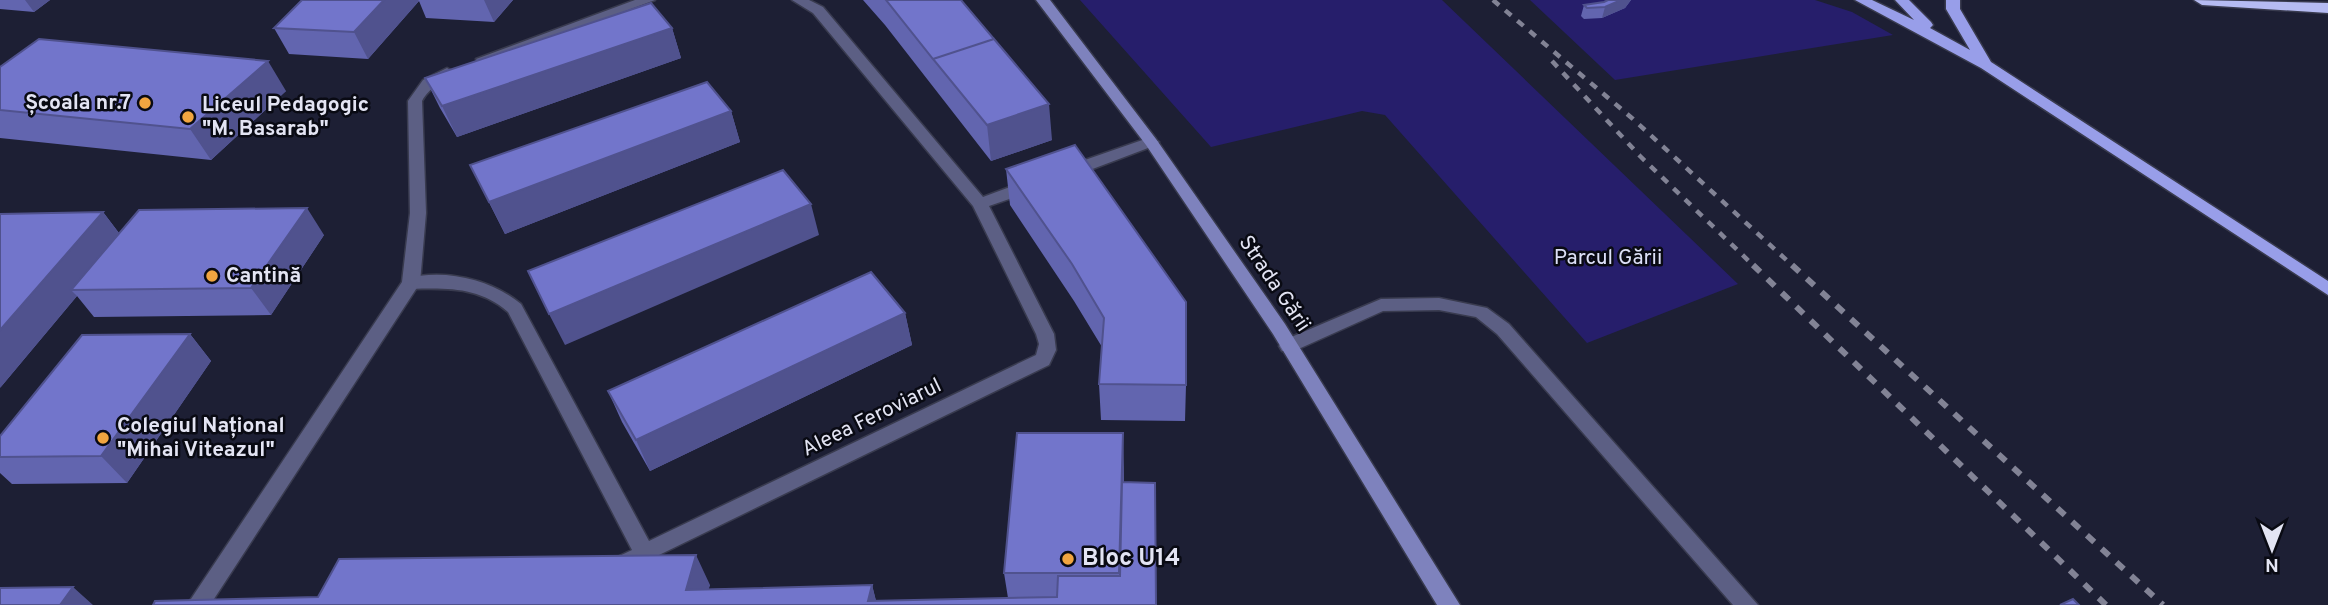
<svg xmlns="http://www.w3.org/2000/svg" width="2328" height="605" viewBox="0 0 2328 605" font-family="Overpass,sans-serif">
	<style>
		.green { fill: #261e6b }
		.lines { fill: none; stroke-linecap: round; stroke-linejoin: round }
		.lane-casing { stroke: #393b4f; stroke-width: 3 }
		.street-casing { stroke: #393b4f; stroke-width: 3 }
		.secondary-casing { stroke: #393b4f; stroke-width: 3 }
		.primary-casing { stroke: #393b4f; stroke-width: 3 }
		.highway-casing { stroke: #393b4f; stroke-width: 3 }
		.lane { fill: #5c5f84; fill-rule: evenodd }
		.street { fill: #5c5f84; fill-rule: evenodd }
		.secondary { fill: #7e82bd; fill-rule: evenodd }
		.primary { fill: #989ee9; fill-rule: evenodd }
		.highway { fill: #b5bbf2; fill-rule: evenodd }
		.rail-far1 { stroke: #828395; stroke-width: 4.5; stroke-dasharray: 8 8; stroke-linecap: butt }
		.rail { stroke: #828395; stroke-width: 6; stroke-dasharray: 10 10; stroke-linecap: butt }
		.wall { fill: #6265af }
		.shaded-wall { fill: #50528e }
		.building { fill: #7275cb; stroke: #50528e; stroke-width: 2 }
		.poi-dot { fill: #f1a540; stroke: #090a13; stroke-width: 2.5 }
		.labels { text-anchor: middle; dominant-baseline: central; stroke-width: 5; stroke-linejoin: round; paint-order: stroke }
		.poi-label { font-size: 21px; font-weight: bold; fill: #e3e4f3; stroke: #090a13; text-anchor: start }
		.park-label { font-size: 21px; fill: #dde0f8; stroke: #090a13 }
		.street-label { font-size: 21px; fill: #e3e4f3; stroke: #090a13 }
		.near-poi-label { font-size: 24px; font-weight: bold; fill: #e3e4f3; stroke: #090a13; text-anchor: start }
	</style>
	<rect width="100%" height="100%" fill="#1d1f34"/>
	<!-- green -->
	<path class="green" d="M1080 0H1442L1738 284 1587 343 1385 115 1362 111 1211 147Z
		M1530 0H1815L1852 12 1893 35 1615 80Z"/>
	<g class="lines">
		<defs>
			<path id="lane" d="M792 0H809L823 7 983 197 1023 182H1035L1037 186 1035 190 989 206 1054 334 1056 350 1049 365 620 574 613 571 609 565 613 559 632 550 508 312C479 287 448 288 411 289L405 287 402 283 405 279C443 268 491 279 521 304L649 541 1036 355 1039 344 1036 334 973 206 813 13Z
				M1151 137 1159 142 1156 145 1074 176 1068 177 1060 172 1062 168Z
				M1439 298 1487 308 1509 324 1758 605H1733L1497 334 1476 317 1439 310 1383 311 1294 351H1282L1279 346 1282 341 1381 299Z"/>
			<path id="street" d="M635 0H655L488 62H478L476 59Z
				M447 68 454 72C443 83 430 86 422 101L426 213 420 283 210 605H187L402 282 410 213 408 101 423 80Z"/>
			<path id="secondary" d="M1036 0H1050L1156 139 1285 324 1460 605H1437L1273 334 1146 145Z"/>
			<path id="primary" d="M1855 0H1872L1914 20 1895 0H1909L1931 22 1933 25 1930 28 1970 50 1946 9V0H1960V9L1991 62 2328 281V295L1981 68Z"/>
			<path id="highway" d="M2194 0 2328 3V13L2202 5Z"/>
		</defs>
		<!-- lane casing -->
		<use href="#lane" class="lane-casing"/>
		<!-- street casing -->
		<use href="#street" class="street-casing"/>
		<!-- secondary casing -->
		<use href="#secondary" class="secondary-casing"/>
		<!-- primary casing -->
		<use href="#primary" class="primary-casing"/>
		<!-- highway casing -->
		<use href="#highway" class="highway-casing"/>
		<!-- lane -->
		<use href="#lane" class="lane"/>
		<!-- street -->
		<use href="#street" class="street"/>
		<!-- secondary -->
		<use href="#secondary" class="secondary"/>
		<!-- primary -->
		<use href="#primary" class="primary"/>
		<!-- highway -->
		<use href="#highway" class="highway"/>
		<!-- rail-far1 -->
		<path class="rail-far1" d="M1493 0 1633 119 1794 267
			M1552 61 1640 156 1755 267"/>
		<!-- rail -->
		<path class="rail" d="M1753 265 2106 605
			M1792 265 2163 605"/>
	</g>
	<!-- wall -->
	<path class="wall" d="M0 0H50L34 12 0 9Z
		M302 0H513L494 22 426 18 419 1 368 59 289 54 274 28Z
		M863 0H961L1052 140 991 161 885 25Z
		M1608 0H1631L1625 8 1602 18 1584 19 1581 16 1584 5 1604 2Z
		M672 28 681 58 457 137 440 108 425 78Z
		M0 67 286 91 211 160 0 138Z
		M731 111 740 142 505 234 470 165Z
		M1006 169 1186 385 1185 421 1101 420 1099 384 1102 347 1074 301 1010 205Z
		M103 212 119 233 324 235 271 315 94 317 77 296 0 388Z
		M905 313 912 345 650 471 622 422 608 391Z
		M190 334 211 361 127 483 12 484 0 473V436Z
		M1124 467V482L1156 605 318 597 710 585 708 589 872 585 876 601 1008 598 1004 573Z"/>
	<!-- shaded-wall -->
	<path class="shaded-wall" d="M25 0H50L34 12Z
		M384 0H418L419 1 368 59 354 32Z
		M484 0H513L494 22Z
		M1621 0H1631L1625 8 1602 18 1605 7Z
		M672 28 681 58 457 137 442 106Z
		M268 61 286 91 211 160 190 129Z
		M1049 104 1052 140 991 161 987 125Z
		M731 111 740 142 505 234 489 202Z
		M811 204 819 235 565 345 549 314Z
		M307 208 324 235 271 315 251 288Z
		M103 212 124 240 71 290 77 296 0 388V330Z
		M905 313 912 345 650 471 636 440Z
		M190 334 211 361 127 483 101 456Z
		M1123 433 1124 467 1121 605 1119 573Z
		M696 555 710 585 704 605 686 590Z
		M872 585 877 605 868 601Z
		M73 587 93 605H60Z"/>
	<!-- building -->
	<path class="building" d="M302 0H384L354 32 274 28Z
		M886 0H961L994 39 933 59Z
		M1608 0H1621L1605 7 1587 8 1584 5 1604 2Z
		M651 3 672 28 442 106 425 78Z
		M39 39 268 61 190 129 0 110V67Z
		M994 39 1049 104 987 125 933 59Z
		M707 82 731 111 489 202 470 165Z
		M1075 145 1186 302V385L1099 384 1104 318 1072 264 1006 169Z
		M783 170 811 204 549 314 528 271Z
		M307 208 251 288 71 290 139 210Z
		M103 212 0 330V214Z
		M871 272 905 313 636 440 608 391Z
		M190 334 101 456 0 457V436L82 335Z
		M1017 433H1123L1119 573H1004Z
		M1122 482 1155 483 1156 605H153L155 601 318 597 339 559 696 555 686 590 872 585 868 601 1057 597 1058 576H1120Z
		M73 587 60 605H0V588Z
		M2073 599 2079 605H2060Z"/>
	<!-- markers -->
	<g class="poi-dot">
		<circle cx="145" cy="103" r="7"/>
		<circle cx="188" cy="117" r="7"/>
		<circle cx="212" cy="276" r="7"/>
		<circle cx="103" cy="438" r="7"/>
		<circle cx="1068" cy="559" r="7"/>
	</g>
	<g class="labels">
		<!-- poi labels -->
		<g class="poi-label">
			<text x="131" y="103" text-anchor="end">Școala nr.7</text>
			<text x="202" y="105">Liceul Pedagogic<tspan x="202" dy="24">"M. Basarab"</tspan></text>
			<text x="226" y="276">Cantină</text>
			<text x="117" y="426">Colegiul Național<tspan x="117" dy="24">"Mihai Viteazul"</tspan></text>
		</g>
		<!-- park labels -->
		<g class="park-label">
			<text x="1608" y="258">Parcul Gării</text>
		</g>
		<!-- street labels -->
		<g class="street-label">
			<text transform="translate(1274 284) rotate(56)">Strada Gării</text>
			<text transform="translate(872 418) rotate(-26)">Aleea Feroviarul</text>
		</g>
		<!-- near-poi labels -->
		<g class="near-poi-label">
			<text x="1082" y="559">Bloc U14</text>
		</g>
	</g>
	<!-- north arrow -->
	<g transform="translate(2272 549) rotate(180)" stroke="#090a13" stroke-width="5" paint-order="stroke">
	<path d="M0-5L12 26L0 18L-12 26Z" fill="#e3e4f3"/>
	<text y="-10" font-size="19" font-weight="bold" text-anchor="middle" fill="#e3e4f3">N</text>
	</g>
</svg>
